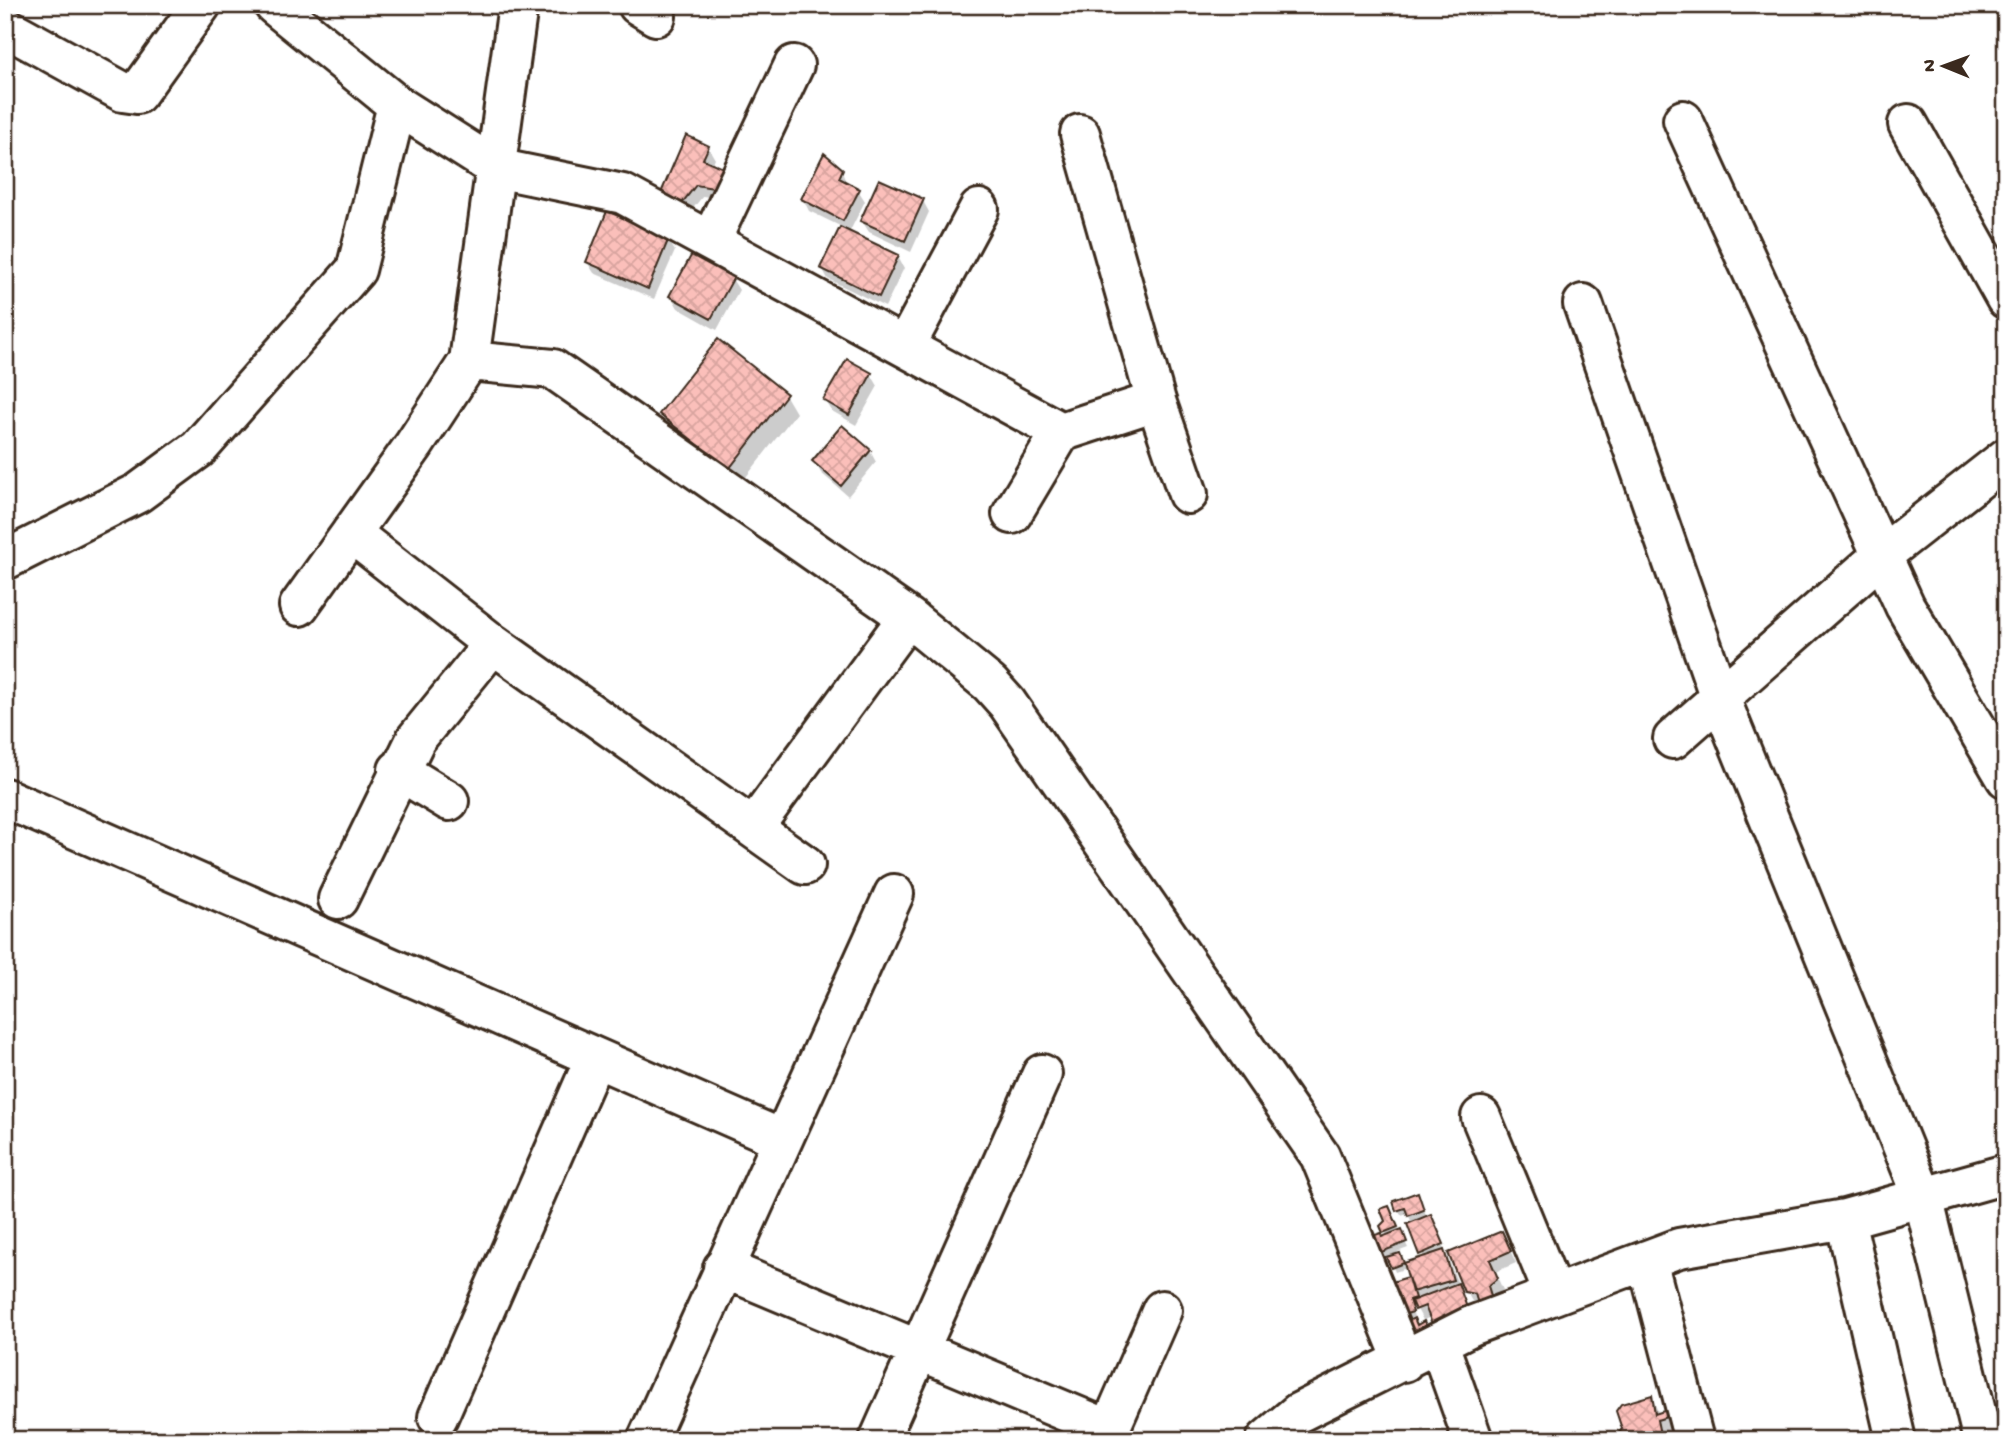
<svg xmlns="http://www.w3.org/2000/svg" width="2011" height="1445" viewBox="0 0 2011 1445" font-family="'Gochi Hand',sans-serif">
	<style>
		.shadow { fill: #0003 }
		.building { fill: url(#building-cross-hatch); stroke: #3b2a1e; stroke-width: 2 }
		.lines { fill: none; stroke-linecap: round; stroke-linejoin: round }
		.minor-casing { stroke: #3b2a1e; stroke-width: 44 }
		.minor { stroke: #fff; stroke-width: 38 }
	</style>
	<defs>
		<pattern id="building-cross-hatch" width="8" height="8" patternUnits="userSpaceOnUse" patternTransform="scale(1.75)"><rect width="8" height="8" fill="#fbbfba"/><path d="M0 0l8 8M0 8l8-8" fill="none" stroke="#d8a49f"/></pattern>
	</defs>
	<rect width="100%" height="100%" fill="#fff"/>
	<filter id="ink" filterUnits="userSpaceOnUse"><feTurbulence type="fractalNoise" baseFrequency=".0143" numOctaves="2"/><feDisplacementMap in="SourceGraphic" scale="14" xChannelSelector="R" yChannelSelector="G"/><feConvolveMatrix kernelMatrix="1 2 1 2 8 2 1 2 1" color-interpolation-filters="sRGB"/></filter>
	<g filter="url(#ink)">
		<!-- shadow -->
		<path class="shadow" d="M708 147 715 159 712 165 720 199 703 196 686 217 669 204Z
			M841 170 847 184 858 190 865 201 849 233 898 257 904 268 885 307 828 279 822 268 842 227 809 211 803 199Z
			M923 201 929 212 911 252 869 232 862 221Z
			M668 240 675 251 654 299 594 273 587 262Z
			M732 279 739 290 717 330 678 308 671 296Z
			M718 341 786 396 796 413 739 486 671 432 661 414Z
			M871 374 878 386 856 425 832 411 825 400Z
			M870 451 876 462 848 496 821 473 814 461Z
			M1420 1200 1427 1217 1433 1221 1475 1327 1431 1317 1423 1320 1414 1304 1411 1305 1414 1317 1399 1322 1409 1278 1407 1268 1395 1272 1388 1256 1383 1257 1380 1252 1382 1239 1388 1237 1382 1226 1391 1213 1408 1248 1397 1252 1404 1265 1424 1258 1408 1213 1401 1215 1398 1210Z
			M1502 1233 1516 1263 1495 1272 1503 1290 1480 1305 1473 1303 1466 1291Z
			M1652 1397 1659 1414 1667 1412 1673 1429 1662 1432 1664 1440H1623L1618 1411Z
			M1452 1434 1455 1440H1437Z"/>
		<!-- building -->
		<path class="building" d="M686 135 709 146 703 159 730 171 713 188 696 185 679 207 661 193Z
			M824 153 843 169 839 178 860 189 843 221 801 199Z
			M879 179 924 199 905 241 860 221Z
			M607 211 669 238 648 289 586 262Z
			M840 227 899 255 879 297 820 268Z
			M692 254 734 277 711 319 669 296Z
			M718 339 787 394 729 469 659 414Z
			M847 359 872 373 849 415 823 400Z
			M842 425 871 450 841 486 812 461Z
			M1418 1192 1424 1210 1408 1216 1405 1208 1396 1211 1393 1201Z
			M1389 1206 1398 1227 1383 1233 1380 1226 1385 1221 1380 1209Z
			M1431 1214 1444 1244 1419 1255 1407 1224Z
			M1402 1229 1407 1242 1379 1253 1372 1236 1381 1233 1382 1237Z
			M1502 1231 1511 1251 1490 1260 1498 1278 1488 1286 1493 1302 1479 1307 1475 1294 1464 1292 1448 1253Z
			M1444 1250 1453 1280 1412 1292 1404 1263Z
			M1400 1253 1404 1263 1391 1268 1386 1257Z
			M1408 1277 1415 1298 1409 1300 1413 1312 1395 1317 1392 1282Z
			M1458 1283 1470 1316 1434 1329 1425 1306 1415 1310 1411 1301Z
			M1414 1318 1417 1325 1424 1321 1430 1334 1412 1342 1404 1323Z
			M1652 1395 1655 1414 1667 1410V1417L1657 1420 1661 1439 1620 1440 1618 1434 1622 1429 1616 1411 1621 1404Z"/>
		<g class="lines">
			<defs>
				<path id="minor" d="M274 5 397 105 496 168 623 194 1061 432
					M638 5 656 16
					M5 27 123 92 137 94 201 5
					M1683 120 1905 606 2006 778
					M1908 124 2006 299
					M1080 134 1156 401 1188 494
					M711 240 794 65
					M1583 304 1720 698 1923 1197 1983 1440
					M905 347 979 209
					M469 361 553 369 908 617 990 684 1007 703 1320 1156 1404 1362
					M1012 514 1061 432 1156 401
					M351 533 493 644 805 865
					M5 560 138 493 198 449 356 270 397 105
					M299 606 414 445 469 361 518 5
					M1673 739 1881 556 2006 458
					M398 770 449 801
					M5 798 781 1139
					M753 828 908 617
					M338 899 416 739 493 644
					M1481 1117 1554 1295
					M1845 1219 1896 1440
					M1647 1260 1694 1440
					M723 1268 1110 1430
					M1439 1344 1473 1440
					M438 1417 595 1058
					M647 1440 894 894
					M879 1440 1042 1074
					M1105 1440 1162 1310
					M1266 1440 1298 1413 1471 1326 1679 1248 1845 1219 2006 1174"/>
			</defs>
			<!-- minor casing -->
			<use href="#minor" class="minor-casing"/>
			<!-- minor -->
			<use href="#minor" class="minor"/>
		</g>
	</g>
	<!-- margin -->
	<rect width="2011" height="1445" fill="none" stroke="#fff" stroke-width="28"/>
	<rect x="14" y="14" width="1983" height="1417" fill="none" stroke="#3b2a1e" stroke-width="2.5" filter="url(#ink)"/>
	<!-- north arrow -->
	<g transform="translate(1944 66) rotate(271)" stroke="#ffffff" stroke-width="5" paint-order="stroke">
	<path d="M0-5L12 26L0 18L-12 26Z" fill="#3b2a1e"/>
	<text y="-10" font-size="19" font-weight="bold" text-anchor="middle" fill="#3b2a1e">N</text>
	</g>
</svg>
